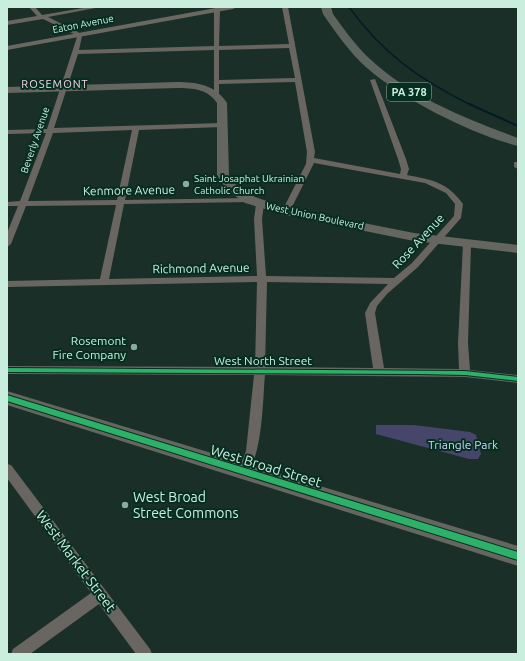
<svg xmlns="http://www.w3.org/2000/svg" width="525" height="661" viewBox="0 0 525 661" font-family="Ubuntu,sans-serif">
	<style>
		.green { fill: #46466b }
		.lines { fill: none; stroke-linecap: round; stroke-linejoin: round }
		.stream-far1 { stroke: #021c25; stroke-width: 1.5 }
		.stream { stroke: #021c25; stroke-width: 2 }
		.street { fill: #696661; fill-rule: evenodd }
		.secondary { fill: #696962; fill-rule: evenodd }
		.primary { fill: #65665f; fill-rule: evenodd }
		.highway { fill: #5d655e; fill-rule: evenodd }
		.cycleway-casing { stroke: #052e21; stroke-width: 2 }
		.cycleway { fill: #2db169; fill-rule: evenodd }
		.poi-dot { fill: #8cab9e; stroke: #052e21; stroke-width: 1.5 }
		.labels { text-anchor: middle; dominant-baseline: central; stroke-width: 4; stroke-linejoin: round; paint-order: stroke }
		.far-street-label { font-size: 10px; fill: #caeede; stroke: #052e21 }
		.far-poi-label { font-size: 10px; fill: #caeede; stroke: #052e21; text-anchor: start }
		.far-neighbourhood-label { font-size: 11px; letter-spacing: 1px; fill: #f6d7e6; stroke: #052e21 }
		.shield { fill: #052e21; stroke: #8fb4a5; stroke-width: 1 }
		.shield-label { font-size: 11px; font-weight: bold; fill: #caeede }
		.street-label { font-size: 12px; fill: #caeede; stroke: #052e21 }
		.poi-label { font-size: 12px; fill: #caeede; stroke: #052e21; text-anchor: end }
		.park-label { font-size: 12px; fill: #d5d4f9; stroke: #052e21 }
		.near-street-label { font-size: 14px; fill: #caeede; stroke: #052e21 }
		.near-poi-label { font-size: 14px; fill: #caeede; stroke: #052e21; text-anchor: start }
	</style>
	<rect width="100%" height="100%" fill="#1a2f27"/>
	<!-- green -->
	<path class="green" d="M376 425H414L470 432 476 435 481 454 478 459H469L376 434Z"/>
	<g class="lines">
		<!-- stream-far1 -->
		<path class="stream-far1" d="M349 7C382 53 420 80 471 105"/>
		<!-- stream -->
		<path class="stream" d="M469 104 518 126"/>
		<!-- street -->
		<path class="street" d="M29 7H35L42 15 89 7H101L48 17 78 32 82 36 79 50 214 46V10L217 8 220 10 219 46 289 44 282 7H288L315 152 314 158 400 174 401 169 398 159 370 80 375 79 406 159 409 169 407 175C433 180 447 182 463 204L461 218 418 267 387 294 377 306 375 313 384 368 459 369 458 343 463 244 467 241 471 244 468 343 470 370 518 375V383L465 377 265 375C263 391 263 483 237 474L235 470 242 461 246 451 254 375 7 374V366L255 367 257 282 7 287V281L100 279 116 205 26 206 11 244 7 247V233L18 206H7V202L20 201 46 133 7 134V130L47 129 77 37 74 34 43 19 7 25V21L37 16ZM289 48 295 78 219 80V50ZM214 50V96L219 95V84L295 82 307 152 306 164 282 211 283 213H289L314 163 425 183 446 193 455 204 454 216 412 263 394 278 266 276 262 219 264 204 260 202 256 204 254 219 257 276 109 279 124 204 250 202 254 200 250 198 125 200 139 130 222 127 225 125 222 123 54 128 78 54ZM132 130 117 200 28 201 53 133ZM267 282 388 284 370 303 365 313 373 368 265 367Z
			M514 162H518V169L514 167Z
			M7 464 11 465 150 649 152 654H136L99 604 30 654H11L13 649 91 593 7 478Z"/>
		<!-- secondary -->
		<path class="secondary" d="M221 7H237L233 9 7 50V46Z"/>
		<!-- primary -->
		<path class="primary" d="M177 82C197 82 216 85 227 103L229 175 235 184 255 197 288 208 414 233 518 245V253L414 241 286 215 245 203 227 190 217 175V103C208 89 192 88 177 88L7 93V87Z
			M7 391 518 546V566L7 405Z"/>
		<!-- highway -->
		<path class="highway" d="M321 7H331L333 14C344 29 355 45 370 59 410 97 467 119 518 138V146C471 134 404 100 367 68 350 53 336 33 323 14Z"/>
		<defs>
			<path id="cycleway" d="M7 368 465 371 518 377V381L465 375 417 374 7 372Z
				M7 395 518 552V560L7 401Z"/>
		</defs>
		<!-- cycleway casing -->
		<use href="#cycleway" class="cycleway-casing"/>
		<!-- cycleway -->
		<use href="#cycleway" class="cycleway"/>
	</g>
	<!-- markers -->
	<g class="poi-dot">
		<circle cx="186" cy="184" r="4"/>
		<circle cx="134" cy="347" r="4"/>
		<circle cx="125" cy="505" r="4"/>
	</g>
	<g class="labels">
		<!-- far-street labels -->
		<g class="far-street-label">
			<text transform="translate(83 24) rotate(-11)">Eaton Avenue</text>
			<text transform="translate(35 140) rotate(-71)">Beverly Avenue</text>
			<text transform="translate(315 216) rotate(12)">West Union Boulevard</text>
		</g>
		<!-- far-poi labels -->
		<g class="far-poi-label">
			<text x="194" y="178">Saint Josaphat Ukrainian<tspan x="194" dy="12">Catholic Church</tspan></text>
		</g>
		<!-- far-neighbourhood labels -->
		<g class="far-neighbourhood-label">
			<text x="55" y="84">ROSEMONT</text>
		</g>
		<!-- shield labels -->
		<rect class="shield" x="387" y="83" width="44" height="18" rx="3"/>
		<g class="shield-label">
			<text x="409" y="92">PA 378</text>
		</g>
		<!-- street labels -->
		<g class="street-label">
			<text transform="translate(129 190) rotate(-1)">Kenmore Avenue</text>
			<text transform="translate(418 241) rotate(-47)">Rose Avenue</text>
			<text transform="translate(201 268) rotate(-1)">Richmond Avenue</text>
			<text x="263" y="360">West North Street</text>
		</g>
		<!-- poi labels -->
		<g class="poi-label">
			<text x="126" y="340">Rosemont<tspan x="126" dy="14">Fire Company</tspan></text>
		</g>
		<!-- park labels -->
		<g class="park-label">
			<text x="463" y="444">Triangle Park</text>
		</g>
		<!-- near-street labels -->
		<g class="near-street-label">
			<text transform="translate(266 466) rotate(17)">West Broad Street</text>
			<text transform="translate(76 561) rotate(53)">West Market Street</text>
		</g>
		<!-- near-poi labels -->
		<g class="near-poi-label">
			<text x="133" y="497">West Broad<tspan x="133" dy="16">Street Commons</tspan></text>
		</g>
	</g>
	<!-- border -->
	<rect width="525" height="661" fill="none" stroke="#caeede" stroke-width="16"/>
</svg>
